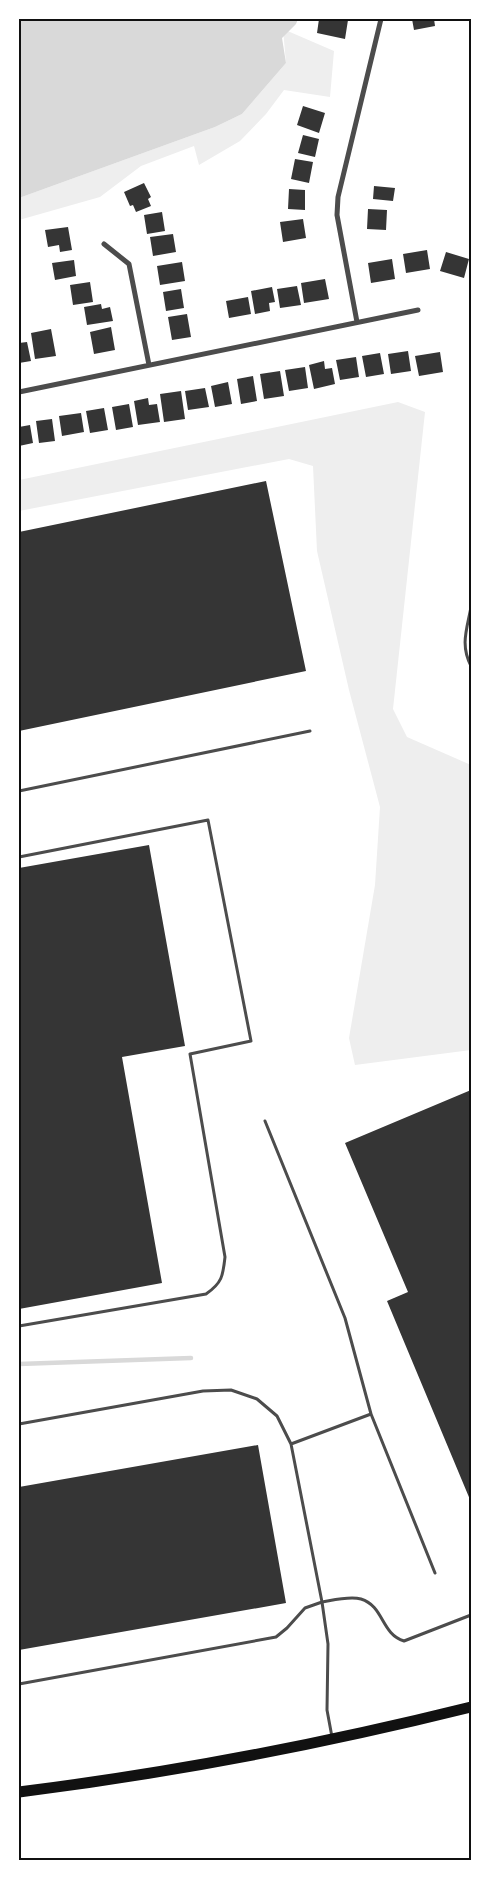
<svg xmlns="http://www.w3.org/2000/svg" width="490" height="1879" viewBox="0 0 490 1879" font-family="'Archivo Narrow',sans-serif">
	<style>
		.green { fill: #eee }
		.water { fill: #d9d9d9 }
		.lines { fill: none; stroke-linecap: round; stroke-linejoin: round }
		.stream { stroke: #d9d9d9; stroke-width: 4.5 }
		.building { fill: #353535 }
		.service { stroke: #4c4c4c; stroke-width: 3 }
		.minor { stroke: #4c4c4c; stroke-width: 5 }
		.primary { stroke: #111; stroke-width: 11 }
		.neatline { fill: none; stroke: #111; stroke-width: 2 }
	</style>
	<rect width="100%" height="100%" fill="#fff"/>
	<!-- green -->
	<path class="green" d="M283 29 334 51 330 97 284 90 266 114 240 141 199 165 194 146 141 166 100 197 19 220V198L215 127 242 114 286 63Z
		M398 402 425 412 393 709 407 737 471 765V1050L355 1065 349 1038 375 885 380 807 349 690 317 551 313 466 289 459 19 511V480Z"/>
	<!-- water -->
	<path class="water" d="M19 19H298L296 24 282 38 286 63 242 114 215 127 19 198Z"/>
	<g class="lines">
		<!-- stream -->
		<path class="stream" d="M19 1364 191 1358"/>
	</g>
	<!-- building -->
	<path class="building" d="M319 19 348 20 345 39 317 33Z
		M412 19H434L435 26 414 30Z
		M303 106 325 113 319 133 297 125Z
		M303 135 319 139 315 157 298 153Z
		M295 159 313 162 309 183 291 179Z
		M144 183 151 197 148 199 151 206 136 212 133 205 130 206 124 192Z
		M374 186 395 188 393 201 373 199Z
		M289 189 305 190V210L288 209Z
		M368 209 387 210 386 230 367 229Z
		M162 212 165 231 147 234 144 215Z
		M303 219 306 238 283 242 280 222Z
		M68 227 72 250 60 252 59 245 48 247 45 230Z
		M173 234 176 252 153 256 150 237Z
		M427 250 430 269 406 273 403 254Z
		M446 252 469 259 464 278 440 271Z
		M392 259 395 279 371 283 368 263Z
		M74 260 76 276 55 280 52 263Z
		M182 262 185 281 160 285 157 266Z
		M325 279 329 299 304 303 301 283Z
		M90 282 93 302 73 305 70 285Z
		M297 286 301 305 280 308 277 289Z
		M272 287 275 302 269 303 270 311 255 314 251 291Z
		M181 289 184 308 166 311 163 292Z
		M248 297 251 314 229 318 226 301Z
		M101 304 102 309 110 307 113 321 87 325 84 307Z
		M187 314 191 337 172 340 168 317Z
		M111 327 115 350 94 354 90 332Z
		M51 329 56 356 35 359 31 333Z
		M27 342 31 361 19 363V343Z
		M408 351 411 371 391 374 388 354Z
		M440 352 443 372 419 376 415 356Z
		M380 353 384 374 366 377 362 356Z
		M356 357 359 377 340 380 336 360Z
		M324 361 325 369 332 368 335 384 314 389 309 365Z
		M305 367 308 388 289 391 285 370Z
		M280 371 284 396 264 399 260 374Z
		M253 376 257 401 241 404 237 379Z
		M228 382 232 404 215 407 211 386Z
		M205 388 209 407 188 410 185 391Z
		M181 391 185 419 164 422 160 394Z
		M148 398 149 405 157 404 160 422 138 425 134 401Z
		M129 404 133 427 116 430 112 407Z
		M104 408 108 430 90 433 86 411Z
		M81 413 84 432 62 436 59 416Z
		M52 419 55 441 39 443 36 421Z
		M30 425 33 443 19 446V427Z
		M266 481 306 671 19 731V532Z
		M149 845 185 1046 122 1057 162 1283 19 1309V868Z
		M471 1090V1502L387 1301 408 1292 345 1143Z
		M258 1445 286 1603 19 1650V1487Z"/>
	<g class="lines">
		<!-- service -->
		<path class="service" d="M471 607C467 629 460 645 471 666
			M19 791 310 731
			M19 857 208 820 251 1041 190 1054 225 1257C223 1276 222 1283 206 1294L19 1326
			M265 1121 345 1318 371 1414
			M19 1424 203 1391 231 1390 257 1399 277 1416 291 1444 322 1602C334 1600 349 1596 361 1599 384 1606 381 1634 404 1641L471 1615
			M291 1444 371 1414 435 1573
			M19 1684 276 1637 287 1628 305 1608 322 1602 328 1644 327 1710 332 1737"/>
		<!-- minor -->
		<path class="minor" d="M104 244 129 264 149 365
			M357 322 337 215 338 197 381 19
			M19 392 418 310"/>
		<!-- primary -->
		<path class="primary" d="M19 1792C171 1773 322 1744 471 1707"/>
	</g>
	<!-- border -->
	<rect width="490" height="1879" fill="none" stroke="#ffffff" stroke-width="40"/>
	<rect x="20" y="20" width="450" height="1839" class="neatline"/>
</svg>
